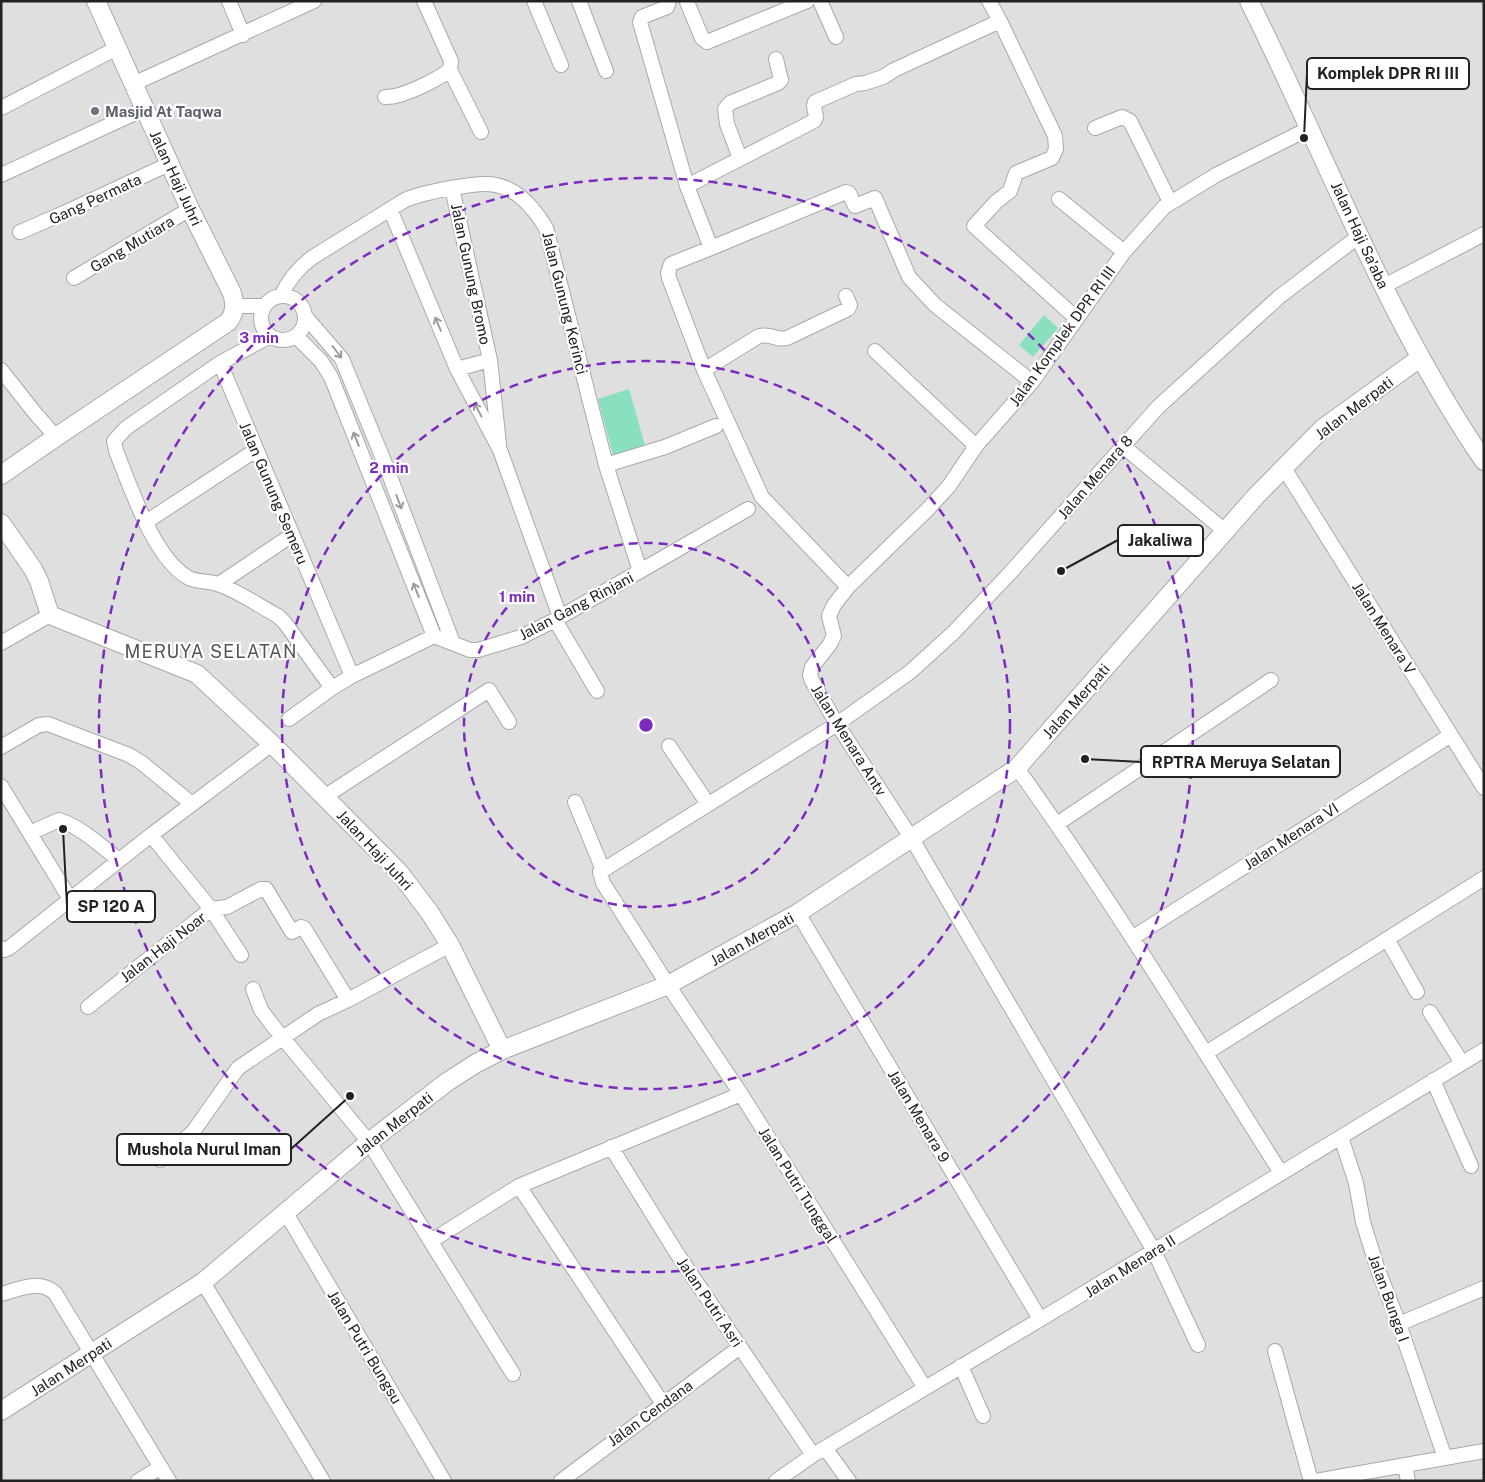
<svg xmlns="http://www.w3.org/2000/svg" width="1485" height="1482" viewBox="0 0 1485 1482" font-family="'Public Sans',sans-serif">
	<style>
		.residential { fill: #e0dfdf }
		.pitch { fill: #88e0be }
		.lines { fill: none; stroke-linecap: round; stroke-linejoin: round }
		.minor-casing { stroke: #a9a9a9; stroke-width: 16 }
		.tertiary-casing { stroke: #a9a9a9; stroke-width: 20 }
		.minor { stroke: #fff; stroke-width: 14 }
		.tertiary { stroke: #fff; stroke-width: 18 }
		.oneway { stroke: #9c9c9c }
		.ring { fill: none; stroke: #7b2cbf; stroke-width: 2.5; stroke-dasharray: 9 6 }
		.worship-dot { fill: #6b7280; stroke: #fff; stroke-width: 2 }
		.labels { text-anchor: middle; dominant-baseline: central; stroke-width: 4.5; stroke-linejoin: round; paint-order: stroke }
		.worship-label { font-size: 15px; font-weight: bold; fill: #5b616d; stroke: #fff; text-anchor: start }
		.street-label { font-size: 15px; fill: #222; stroke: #fff }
		.quarter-label { font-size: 18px; letter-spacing: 1px; fill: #555; stroke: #fff }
		.centre { fill: #7b2cbf; stroke: #fff; stroke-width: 2.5 }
		.ring-label { font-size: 15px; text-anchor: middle; font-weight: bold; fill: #7b2cbf; stroke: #fff; stroke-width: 4.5; stroke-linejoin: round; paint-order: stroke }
		.leader { fill: none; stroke: #222; stroke-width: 2 }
		.callout-dot { fill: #222; stroke: #fff; stroke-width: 2 }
		.callout { fill: #fff; stroke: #222; stroke-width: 2 }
		.callout-label { font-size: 16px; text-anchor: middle; font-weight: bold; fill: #222 }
	</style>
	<rect width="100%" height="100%" fill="#f2efe9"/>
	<!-- residential -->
	<path class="residential" d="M1 1H1484V1481H1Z"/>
	<!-- pitch -->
	<path class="pitch" d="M1044 315 1058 328 1033 357 1019 345Z
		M629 389 646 449 614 458 598 399Z"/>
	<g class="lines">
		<defs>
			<path id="minor" d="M229 1 243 35
				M534 1 561 65
				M579 1 606 71
				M669 1 667 7 642 17 640 22 687 186 711 248 671 264 668 273 669 278 704 370 762 497 848 587
				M820 1 836 37
				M989 1 1000 21 1055 136 1056 149 1052 158 1016 173 1010 191 996 202 974 226 1077 319
				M687 2 702 38 707 42 807 1
				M450 70 481 132
				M133 84 314 1
				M385 97C402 98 436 80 450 70L451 61 424 1
				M1 108 117 48
				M1095 128 1122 117 1130 121 1170 202
				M740 158 727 124 725 109 730 103 778 83 781 80 776 59
				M1 175 144 109
				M687 186 814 121 816 117 814 106 815 102 856 84 865 83 883 77 894 70 1000 21
				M452 188 490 360 499 444
				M1059 199 1124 252
				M390 209 457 369 500 450 560 617
				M20 232 64 213 169 164
				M711 248 846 192 849 193 855 206 875 198 909 277 935 305 1032 382
				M74 278 190 209
				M1384 286 1484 234
				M281 296C289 279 298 268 313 257L405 200C422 193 439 190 457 187 466 186 475 184 484 184 513 183 532 205 546 228L606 465 640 571
				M261 318a22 22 0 1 1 44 0a22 22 0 1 1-44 0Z
				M235 306H264
				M305 316 342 359 386 466 453 643
				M270 336 220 363 352 676
				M296 336 321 361 331 377 434 636
				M875 351 976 446
				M220 363 126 428 114 441 116 451C131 488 153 556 187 577 196 583 210 580 220 585 240 592 259 606 278 616L285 623 332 688 352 676 434 636 470 650H478L521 637 555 620 748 509
				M457 369 490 360
				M1 370 35 413 56 437
				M704 370 759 336C773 333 775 341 787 338L848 309 850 305 846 296
				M1123 446 1225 531
				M606 465 665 447 716 426
				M1284 468 1484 788
				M146 522 256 450
				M219 584 292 535
				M555 620 597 691
				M1 643 50 615
				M289 719 332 688
				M669 746 708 804
				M1 747 39 725 48 724 129 755 142 763 192 804
				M1017 768C1111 899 1195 1037 1281 1173
				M1 786 70 899
				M324 797 489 690 509 722
				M575 802 603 870
				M1057 824 1271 680
				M30 833 59 820C81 827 101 846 119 860
				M211 909 241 955
				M798 913 1040 1319
				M1132 938 1451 735
				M1387 939 1417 992
				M1 948 4 950 9 948 151 835 272 744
				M253 989 261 1010 273 1026 369 1142 513 1374
				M348 1000 450 945
				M88 1007 211 909 151 835
				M1430 1012 1462 1063
				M1206 1053 1484 878
				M1433 1080 1471 1166
				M1341 1137 1356 1183 1363 1222 1378 1270 1399 1324 1445 1458
				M611 1147 676 1252 813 1455
				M160 1160 193 1132 238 1068 318 1014 348 1000 304 928 301 927 292 932 266 889H261L227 907 211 909
				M519 1186 663 1404
				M286 1213 444 1481
				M431 1241 519 1186 741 1094
				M203 1282 323 1481
				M1 1294C19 1289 39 1279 55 1293L169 1481
				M1399 1324 1484 1288
				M1198 1345 1154 1251 912 839 837 724 812 681 810 675 812 667 830 644 834 636 829 616 834 605 848 587 927 510 949 486 976 446 1032 382 1124 252 1164 207 1216 175 1310 128
				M1275 1351 1311 1481
				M961 1366 983 1416
				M925 1388 741 1094 668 985 603 883 600 872 837 724 910 672 953 633 1010 573 1158 407 1279 297 1359 236
				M825 1448 849 1481
				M1405 1465 1408 1481
				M138 1481 161 1467
				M561 1481 740 1347
				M776 1481 813 1455 1061 1307 1484 1050
				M1316 1481 1484 1451"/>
			<path id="tertiary" d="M1249 1C1326 155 1386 318 1484 461
				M1 475 56 437 228 322C236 313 235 303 232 293L190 209 96 1
				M1 523 33 569 39 581 50 615 197 674 272 744 399 872 430 913 450 945 502 1050
				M1 1411 203 1282 369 1142 447 1082 475 1064 502 1050 668 985 798 913 1017 768 1256 496 1323 428 1420 358"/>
		</defs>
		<!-- minor casing -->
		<use href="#minor" class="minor-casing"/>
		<!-- tertiary casing -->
		<use href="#tertiary" class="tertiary-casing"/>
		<!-- minor -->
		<use href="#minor" class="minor"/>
		<!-- tertiary -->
		<use href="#tertiary" class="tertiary"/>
	</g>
	<!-- one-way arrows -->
	<defs><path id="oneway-shaft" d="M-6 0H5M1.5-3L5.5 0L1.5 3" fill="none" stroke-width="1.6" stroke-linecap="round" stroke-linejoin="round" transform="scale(1.25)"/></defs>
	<g class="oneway">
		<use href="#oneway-shaft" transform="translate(438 324) rotate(-113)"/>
		<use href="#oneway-shaft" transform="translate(337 352) rotate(53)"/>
		<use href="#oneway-shaft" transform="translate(478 410) rotate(-118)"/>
		<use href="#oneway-shaft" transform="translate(356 439) rotate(-112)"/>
		<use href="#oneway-shaft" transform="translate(399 502) rotate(69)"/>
		<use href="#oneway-shaft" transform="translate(416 590) rotate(-112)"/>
	</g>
	<!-- distance rings -->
	<g class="ring">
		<circle cx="646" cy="725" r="182"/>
		<circle cx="646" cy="725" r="364"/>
		<circle cx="646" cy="725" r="547"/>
	</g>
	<!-- markers -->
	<circle class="worship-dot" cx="95" cy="111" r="5"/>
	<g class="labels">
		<!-- worship labels -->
		<g class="worship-label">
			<text x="105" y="111">Masjid At Taqwa</text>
		</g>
		<!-- street labels -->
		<g class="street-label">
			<text transform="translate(176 178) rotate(65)">Jalan Haji Juhri</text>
			<text transform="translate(95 199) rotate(-25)">Gang Permata</text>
			<text transform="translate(1360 235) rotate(65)">Jalan Haji Sa'aba</text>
			<text transform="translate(132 244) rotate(-31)">Gang Mutiara</text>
			<text transform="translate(471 274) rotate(78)">Jalan Gunung Bromo</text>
			<text transform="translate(565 303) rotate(76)">Jalan Gunung Kerinci</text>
			<text transform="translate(1062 336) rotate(-54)">Jalan Komplek DPR RI III</text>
			<text transform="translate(1354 408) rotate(-37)">Jalan Merpati</text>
			<text transform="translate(1095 477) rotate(-49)">Jalan Menara 8</text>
			<text transform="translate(274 493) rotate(67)">Jalan Gunung Semeru</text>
			<text transform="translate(576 606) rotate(-28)">Jalan Gang Rinjani</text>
			<text transform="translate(1384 628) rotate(58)">Jalan Menara V</text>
			<text transform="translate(1076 701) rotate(-49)">Jalan Merpati</text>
			<text transform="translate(849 740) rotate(58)">Jalan Menara Antv</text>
			<text transform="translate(1291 836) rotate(-33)">Jalan Menara VI</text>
			<text transform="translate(375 850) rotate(47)">Jalan Haji Juhri</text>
			<text transform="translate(752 939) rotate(-29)">Jalan Merpati</text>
			<text transform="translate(163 947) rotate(-38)">Jalan Haji Noar</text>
			<text transform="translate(919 1116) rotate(59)">Jalan Menara 9</text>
			<text transform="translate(394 1124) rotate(-38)">Jalan Merpati</text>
			<text transform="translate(798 1185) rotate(58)">Jalan Putri Tunggal</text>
			<text transform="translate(1130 1266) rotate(-32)">Jalan Menara II</text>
			<text transform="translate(1389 1298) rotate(70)">Jalan Bunga I</text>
			<text transform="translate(710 1302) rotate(56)">Jalan Putri Asri</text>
			<text transform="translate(365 1347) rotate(59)">Jalan Putri Bungsu</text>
			<text transform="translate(71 1367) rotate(-33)">Jalan Merpati</text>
			<text transform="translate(650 1413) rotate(-36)">Jalan Cendana</text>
		</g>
		<!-- quarter labels -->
		<g class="quarter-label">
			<text x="211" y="651">MERUYA SELATAN</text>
		</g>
	</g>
	<circle cx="646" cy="725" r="8" class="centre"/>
	<g class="ring-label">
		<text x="259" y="343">3 min</text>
		<text x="389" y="473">2 min</text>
		<text x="517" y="602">1 min</text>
	</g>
	<!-- callouts -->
	<path class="leader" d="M1304 138L1307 73M1061 571L1118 540M1085 759L1141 762M63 829L67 906M350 1096L291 1149"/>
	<g class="callout-dot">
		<circle cx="1304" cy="138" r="5"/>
		<circle cx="1061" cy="571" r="5"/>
		<circle cx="1085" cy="759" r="5"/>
		<circle cx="63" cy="829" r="5"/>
		<circle cx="350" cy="1096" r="5"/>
	</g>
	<g class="callout">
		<rect x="1307" y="58" width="162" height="31" rx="5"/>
		<rect x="1118" y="525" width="85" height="31" rx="5"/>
		<rect x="1141" y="746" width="199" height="31" rx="5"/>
		<rect x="67" y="891" width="88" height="31" rx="5"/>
		<rect x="117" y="1134" width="174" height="31" rx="5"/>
	</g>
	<g class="callout-label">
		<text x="1388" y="79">Komplek DPR RI III</text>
		<text x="1160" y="546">Jakaliwa</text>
		<text x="1241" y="768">RPTRA Meruya Selatan</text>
		<text x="111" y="912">SP 120 A</text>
		<text x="204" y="1155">Mushola Nurul Iman</text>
	</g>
	<!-- border -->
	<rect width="1485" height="1482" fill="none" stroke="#222222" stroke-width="5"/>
</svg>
